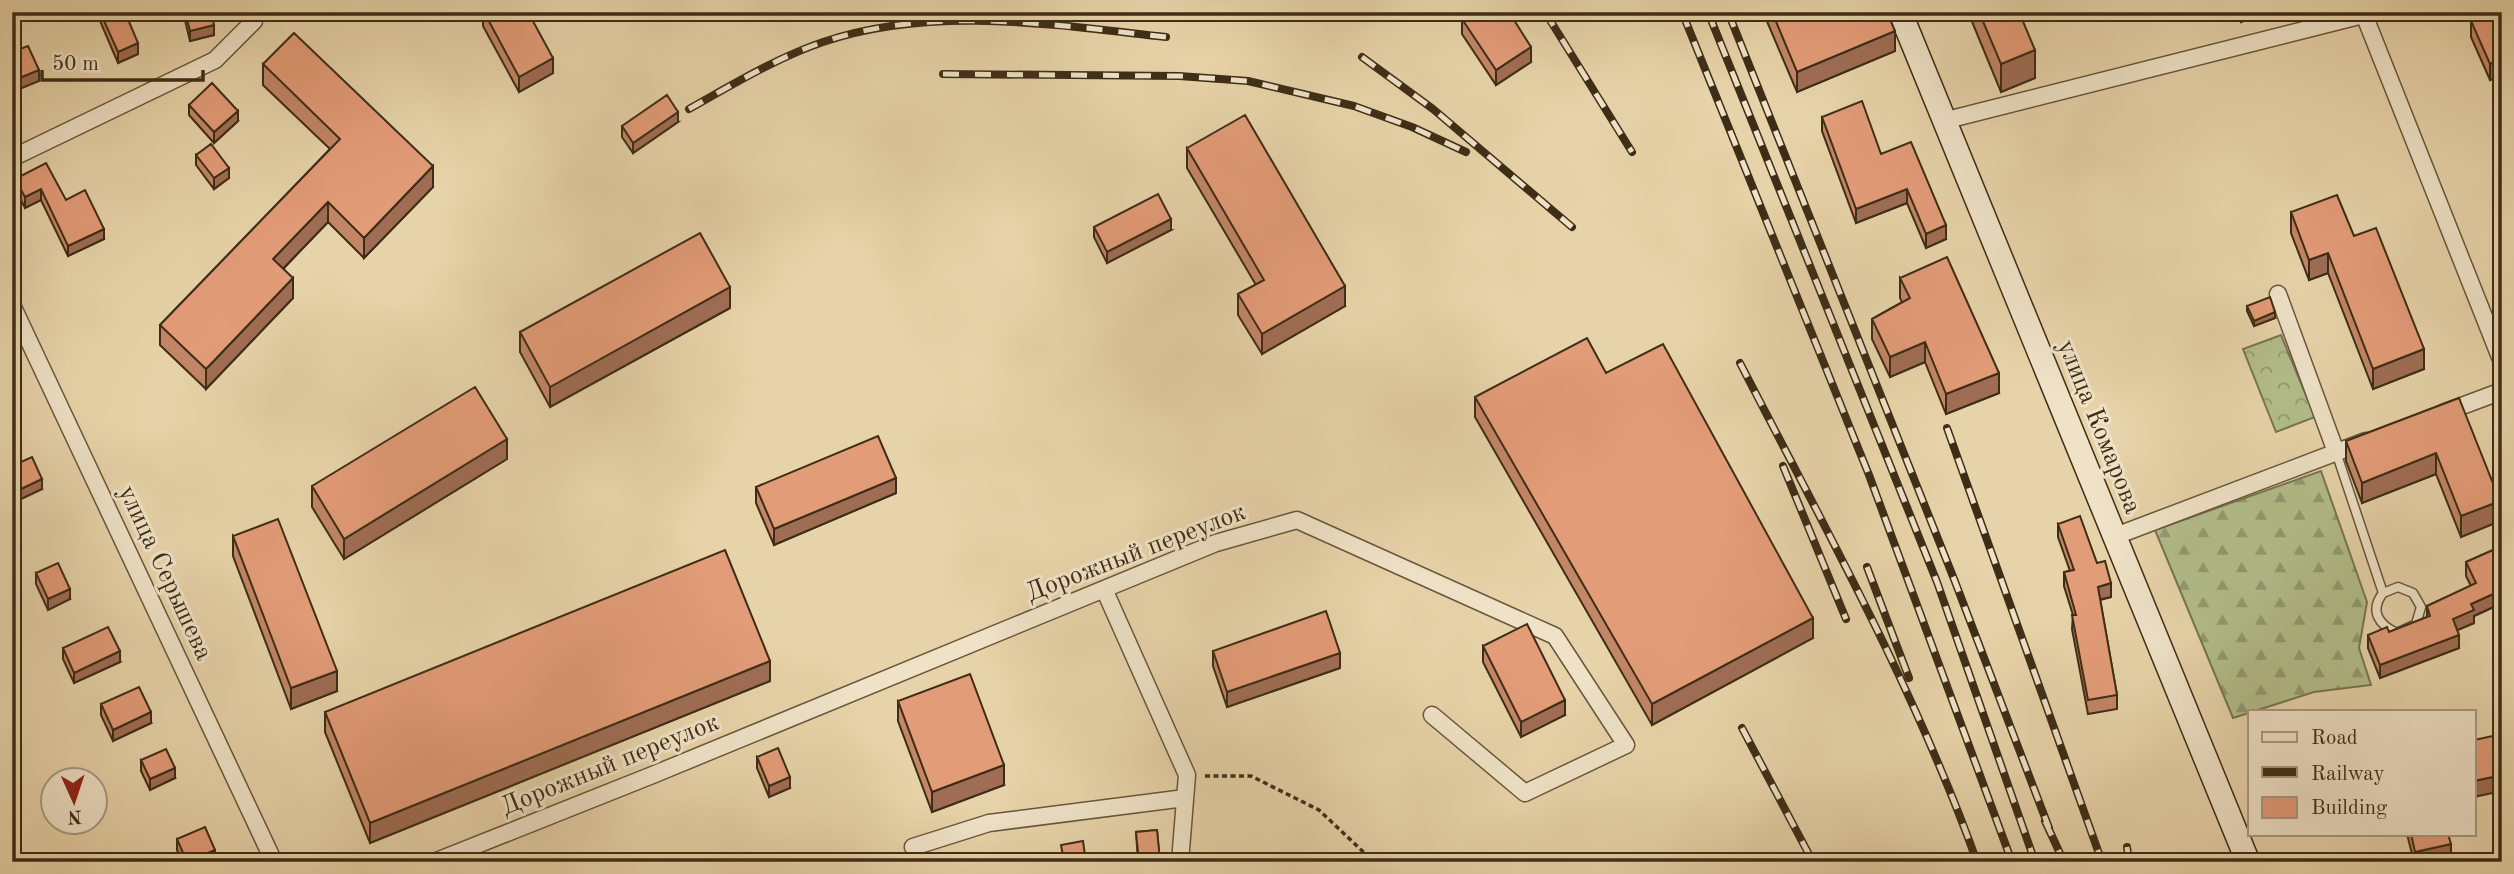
<svg xmlns="http://www.w3.org/2000/svg" width="2514" height="874" viewBox="0 0 2514 874" font-family="'Old Standard TT',serif">
	<style>
		.forest { fill: url(#forest-firs); stroke: #787550; stroke-width: 2 }
		.park { fill: url(#park-crowns); stroke: #787550; stroke-width: 2 }
		.lines { fill: none; stroke-linecap: round; stroke-linejoin: round }
		.service-casing { stroke: #68563b; stroke-width: 11 }
		.minor-casing { stroke: #68563b; stroke-width: 19 }
		.secondary-casing { stroke: #3e2d16; stroke-width: 26 }
		.path { stroke: #3e2d16; stroke-width: 3.5; stroke-dasharray: 5 3.5; stroke-linecap: butt }
		.service { stroke: #efe2c7; stroke-width: 8 }
		.minor { stroke: #efe2c7; stroke-width: 16 }
		.secondary { stroke: #efe2c7; stroke-width: 23 }
		.rail-casing { stroke: #3e2d16; stroke-width: 8 }
		.rail { stroke: #efe2c7; stroke-width: 5; stroke-dasharray: 16; stroke-linecap: butt }
		.wall { fill: #c38667; stroke: #3e2d16; stroke-width: 2 }
		.shaded-wall { fill: #9f6d54; stroke: #3e2d16; stroke-width: 2 }
		.building { fill: #e39c78; stroke: #3e2d16; stroke-width: 2 }
		.labels { text-anchor: middle; dominant-baseline: central; stroke-width: 6; stroke-linejoin: round; paint-order: stroke }
		.street-label { font-size: 26px; fill: #3e2d16; stroke: #efe2c7 }
	</style>
	<defs>
		<pattern id="forest-firs" width="22" height="20" patternUnits="userSpaceOnUse" patternTransform="scale(1.75)"><rect width="22" height="20" fill="#b2bd8a"/><path d="M5 1l3.5 6h-7zM16 11l3.5 6h-7z" fill="#929a70"/></pattern>
		<pattern id="park-crowns" width="20" height="18" patternUnits="userSpaceOnUse" patternTransform="scale(1.75)"><rect width="20" height="18" fill="#b2bd8a"/><path d="M2 6a3 3 0 1 1 6 0M12 15a3 3 0 1 1 6 0" fill="none" stroke="#929a70"/></pattern>
	</defs>
	<rect width="100%" height="100%" fill="#e7d3a9"/>
	<filter id="stains"><feTurbulence type="fractalNoise" baseFrequency=".00286" numOctaves="4"/><feColorMatrix values="0 0 0 0 .2 0 0 0 0 .09 0 0 0 0 .02 0 0 0 .5 -.17"/></filter>
	<radialGradient id="worn" r=".72"><stop offset=".6" stop-color="#630" stop-opacity="0"/><stop offset="1" stop-color="#630" stop-opacity=".3"/></radialGradient>
	<!-- forest -->
	<path class="forest" d="M2321 471 2367 602 2359 648 2371 685 2314 692 2233 718 2155 530Z"/>
	<!-- park -->
	<path class="park" d="M2281 335 2315 417 2276 432 2243 349Z"/>
	<g class="lines">
		<defs>
			<path id="service" d="M2336 452 2383 593 2398 587 2413 593 2421 607 2416 624 2397 633C2379 625 2369 611 2383 593"/>
			<path id="minor" d="M2363 12 2502 362
				M1943 121 2375 12
				M12 158 215 60 254 21 251 12
				M2278 294 2336 452
				M12 305 274 862
				M2443 413 2502 391
				M2113 537 2366 441
				M1104 589 1187 775 1180 862
				M913 847 989 823 1185 798
				M434 862 650 776 1216 543 1297 520 1555 636 1626 745 1525 793 1432 715"/>
			<path id="secondary" d="M1900 12 2248 862"/>
		</defs>
		<!-- service casing -->
		<use href="#service" class="service-casing"/>
		<!-- minor casing -->
		<use href="#minor" class="minor-casing"/>
		<!-- secondary casing -->
		<use href="#secondary" class="secondary-casing"/>
		<!-- path -->
		<path class="path" d="M1205 776H1251L1319 810 1374 862"/>
		<!-- service -->
		<use href="#service" class="service"/>
		<!-- minor -->
		<use href="#minor" class="minor"/>
		<!-- secondary -->
		<use href="#secondary" class="secondary"/>
		<defs>
			<path id="rail" d="M1545 12 1632 152
				M1682 12 1869 475 2012 862
				M1708 12 1937 582 2035 862
				M1728 12 1954 579 2049 828
				M1362 57 1433 109 1572 227
				M943 74 1179 76 1248 81 1354 106 1412 127 1466 152
				M689 109C732 85 776 58 823 42 932 5 1055 25 1166 37
				M1740 363C1824 526 1915 689 1977 862
				M1947 428 2102 862
				M1783 466 1846 619
				M1867 567 1909 678
				M1742 728 1813 862
				M2045 821 2064 862
				M2127 847 2129 862"/>
		</defs>
		<!-- rail casing -->
		<use href="#rail" class="rail-casing"/>
		<!-- rail -->
		<use href="#rail" class="rail"/>
	</g>
	<!-- wall -->
	<path class="wall" d="M100 12H125L138 54 118 63 100 21Z
		M183 12H211L214 35 190 41Z
		M483 12H528L553 73 519 92 483 26Z
		M1763 12H1887L1895 51 1797 92Z
		M1968 12H2019L2035 78 2001 92Z
		M2237 12H2265L2241 22Z
		M2502 12V75L2490 80 2471 37V21Z
		M1462 19 1531 62 1496 85 1462 34Z
		M263 64 433 187 364 258 328 222 284 268 293 298 206 389 160 345V325L330 149 263 85Z
		M189 105 238 121 214 143 189 115Z
		M1822 117 1881 154 1946 239 1926 248 1907 203 1856 223 1822 131Z
		M678 122 633 153 622 137V126Z
		M1187 148 1345 306 1262 354 1238 315V294L1256 285 1187 168Z
		M196 155 229 178 214 189 196 165Z
		M15 179 66 200 104 239 68 256 41 200 25 208 15 189Z
		M2291 212 2354 236 2424 369 2373 389 2328 273 2309 280 2291 233Z
		M1094 227 1171 230 1107 263 1094 237Z
		M1900 278 1999 393 1946 414 1925 362 1890 377 1872 339V319L1902 302 1900 298Z
		M2247 306 2275 318 2254 326 2247 311Z
		M730 308 550 407 520 352V332Z
		M1606 373 1813 638 1652 725 1475 417V397Z
		M2459 398 2500 521 2461 537 2436 474 2362 503 2346 461V441Z
		M507 459 344 559 312 507V486Z
		M12 466 42 489 21 499 12 481Z
		M756 487 896 493 774 545 756 503Z
		M2058 524 2097 563 2111 597 2100 600 2117 695V709L2088 714 2072 629 2073 615 2064 586V572L2070 571 2058 537Z
		M233 536 337 691 291 709 233 556Z
		M2502 546V603L2474 616V623L2457 630 2459 648 2380 678 2368 648V635L2389 632 2427 617V606L2471 586 2466 576V562Z
		M36 573 70 599 48 610 36 584Z
		M1483 646 1565 715 1521 737 1483 662Z
		M63 648 120 662 74 683 63 659Z
		M1213 651 1340 668 1227 707 1213 666Z
		M770 681 370 843 325 732V712Z
		M898 701 1004 785 932 812 898 721Z
		M101 704 151 723 113 741 101 715Z
		M757 757 790 788 769 797 757 768Z
		M141 760 175 778 150 790 141 771Z
		M1157 830 1160 862H1138L1136 832Z
		M2407 834H2448L2451 859 2440 862H2414Z
		M177 839 215 861 212 862H182L177 850Z"/>
	<!-- shaded-wall -->
	<path class="shaded-wall" d="M2241 12H2265L2241 22Z
		M214 25V35L190 41V31Z
		M1895 31V51L1797 92V72Z
		M138 43V54L118 63V52Z
		M1531 47V62L1496 85V70Z
		M2035 50V78L2001 92V64Z
		M553 58V73L519 92V77Z
		M2502 59V75L2490 80V64Z
		M39 70V81L12 92V81Z
		M238 111V121L214 143V132Z
		M678 112V122L633 153V143Z
		M433 166V187L364 258V238Z
		M229 168V178L214 189V178Z
		M41 189V200L25 208V197Z
		M1907 189V203L1856 223V209Z
		M328 202V222L273 279V259Z
		M1171 219V230L1107 263V252Z
		M1946 225V239L1926 248V234Z
		M104 229V239L68 256V246Z
		M2328 253V273L2309 280V260Z
		M293 278V298L206 389V369Z
		M1345 286V306L1262 354V334Z
		M730 287V308L550 407V387Z
		M2275 312V318L2254 326V321Z
		M1925 342V362L1890 377V357Z
		M2424 349V369L2373 389V369Z
		M1999 373V393L1946 414V394Z
		M16 426V436L12 437V427Z
		M507 439V459L344 559V539Z
		M2436 453V474L2362 503V483Z
		M896 478V493L774 545V529Z
		M42 479V489L21 499V489Z
		M2500 501V521L2461 537V516Z
		M2111 583V597L2098 600V587Z
		M70 589V599L48 610V599Z
		M2502 590V603L2474 616V623L2453 632V619L2471 604Z
		M1813 618V638L1652 725V704Z
		M2459 635V648L2380 678V665Z
		M120 651V662L74 683V673Z
		M1340 653V668L1227 707V692Z
		M770 661V681L370 843V823Z
		M337 671V691L291 709V688Z
		M1565 700V715L1521 737V722Z
		M151 712V723L113 741V730Z
		M1004 765V785L932 812V792Z
		M175 768V778L150 790V779Z
		M2502 775V791L2474 797V781Z
		M790 777V788L769 797V786Z
		M2451 844V859L2440 862H2415V852Z
		M215 850V861L212 862H188Z"/>
	<!-- building -->
	<path class="building" d="M100 12H125L138 43 118 52Z
		M185 12H211L214 25 190 31Z
		M484 12H528L553 58 519 77Z
		M1472 12H1509L1531 47 1496 70 1462 19Z
		M1772 12H1887L1895 31 1797 72Z
		M1979 12H2019L2035 50 2001 64Z
		M2492 12H2502V59L2490 64 2471 21Z
		M294 33 433 166 364 238 328 202 273 259 293 278 206 369 160 325 340 139 263 64Z
		M28 46 39 70 12 81V52Z
		M212 83 238 111 214 132 189 105Z
		M667 95 678 112 633 143 622 126Z
		M1862 101 1881 154 1911 142 1946 225 1926 234 1907 189 1856 209 1822 117Z
		M1245 115 1345 286 1262 334 1238 294 1264 280 1187 148Z
		M211 144 229 168 214 178 196 155Z
		M46 163 66 200 85 190 104 229 68 246 41 189 25 197 15 179Z
		M1158 194 1171 219 1107 252 1094 227Z
		M2337 195 2354 236 2376 228 2424 349 2373 369 2328 253 2309 260 2291 212Z
		M700 233 730 287 550 387 520 332Z
		M1947 257 1999 373 1946 394 1925 342 1890 357 1872 319 1910 298 1900 278Z
		M2270 297 2275 312 2254 321 2247 306Z
		M1587 338 1606 373 1663 344 1813 618 1652 704 1475 397Z
		M475 387 507 439 344 539 312 486Z
		M2459 398 2500 501 2461 516 2436 453 2362 483 2346 441Z
		M12 418 16 426 12 427Z
		M878 436 896 478 774 529 756 487Z
		M32 457 42 479 21 489 12 470V466Z
		M2080 516 2097 563 2105 561 2111 583 2098 587 2117 695 2088 700 2072 615H2076L2064 572 2074 570 2058 524Z
		M278 519 337 671 291 688 233 536Z
		M2502 546V590L2471 604 2474 610 2453 619 2459 635 2380 665 2368 635 2387 627 2389 632 2430 616 2427 606 2476 583 2466 562Z
		M725 550 770 661 370 823 325 712Z
		M58 563 70 589 48 599 36 573Z
		M1326 611 1340 653 1227 692 1213 651Z
		M1527 624 1565 700 1521 722 1483 646Z
		M108 627 120 651 74 673 63 648Z
		M970 674 1004 765 932 792 898 701Z
		M139 687 151 712 113 730 101 704Z
		M2502 734V775L2474 781V740Z
		M778 748 790 777 769 786 757 757Z
		M166 749 175 768 150 779 141 760Z
		M205 827 215 850 187 862 177 839Z
		M1157 830 1160 860 1139 862 1136 832Z
		M2411 834H2448L2451 844 2415 852Z
		M1083 841 1086 862H1064L1061 845Z
		M498 853 502 862H477Z
		M1010 856 1012 862H993Z"/>
	<g class="labels">
		<!-- street labels -->
		<g class="street-label">
			<text transform="translate(2099 427) rotate(68)">улица Комарова</text>
			<text transform="translate(1136 553) rotate(-21)">Дорожный переулок</text>
			<text transform="translate(165 573) rotate(65)">улица Серышева</text>
			<text transform="translate(610 765) rotate(-22)">Дорожный переулок</text>
		</g>
	</g>
	<!-- margin -->
	<rect width="2514" height="874" fill="none" stroke="#e7d3a9" stroke-width="42"/>
	<rect x="14" y="14" width="2486" height="846" fill="none" stroke="#3e2d16" stroke-width="3.5"/>
	<rect x="21" y="21" width="2472" height="832" fill="none" stroke="#3e2d16" stroke-width="2"/>
	<!-- legend -->
	<rect x="2248" y="710" width="228" height="126" fill="#efe2c7" stroke="#a89a80" stroke-width="2"/>
	<rect x="2262" y="732" width="35" height="10" fill="#efe2c7" stroke="#a89a80" stroke-width="2"/>
	<text x="2311" y="744" font-size="21" fill="#3e2d16">Road</text>
	<rect x="2262" y="767" width="35" height="10" fill="#3e2d16" stroke="#a89a80" stroke-width="2"/>
	<text x="2311" y="780" font-size="21" fill="#3e2d16">Railway</text>
	<rect x="2262" y="797" width="35" height="21" fill="#e39c78" stroke="#a89a80" stroke-width="2"/>
	<text x="2311" y="814" font-size="21" fill="#3e2d16">Building</text>
	<!-- north arrow -->
	<g transform="translate(74 801) rotate(177)"><circle r="33" fill="#efe2c7" stroke="#a89a80" stroke-width="2"/>
	<path d="M0-5L12 26L0 18L-12 26Z" fill="#8f2418"/>
	<text y="-10" font-size="19" font-weight="bold" text-anchor="middle" fill="#3e2d16">N</text>
	</g>
	<!-- scale -->
	<path d="M42 70v10h161v-10" fill="none" stroke="#3e2d16" stroke-width="3.5"/>
	<text x="52" y="70" font-size="21" fill="#3e2d16" stroke="#efe2c7" stroke-width="5" paint-order="stroke">50 m</text>
	<rect width="100%" height="100%" filter="url(#stains)"/>
	<rect width="100%" height="100%" fill="url(#worn)"/>
</svg>
